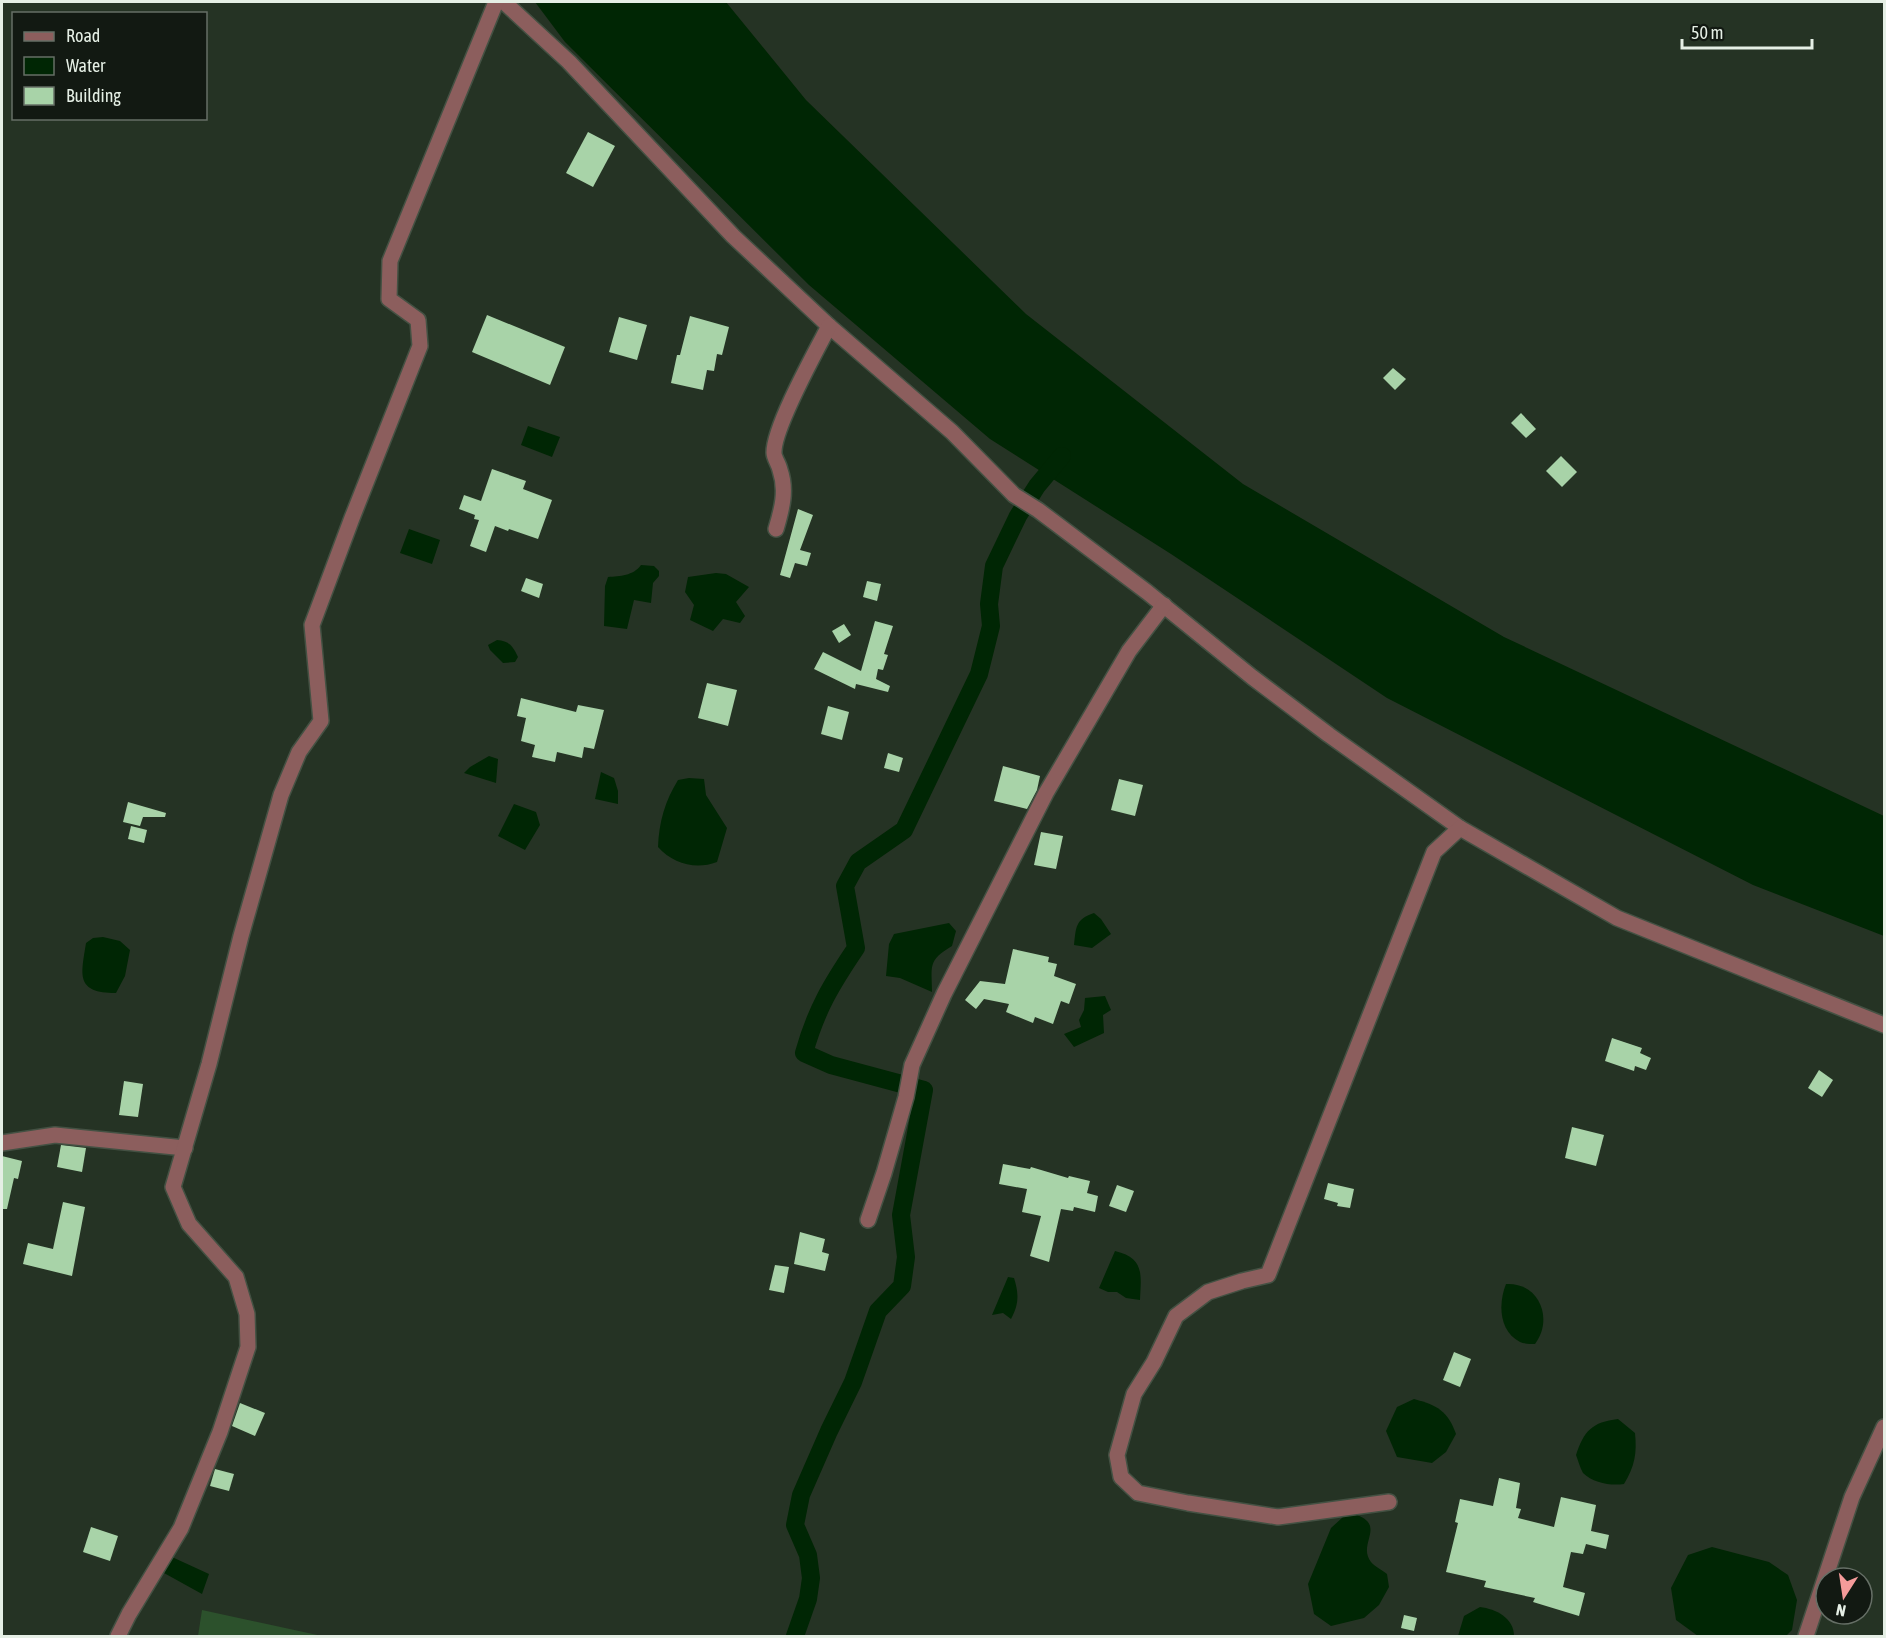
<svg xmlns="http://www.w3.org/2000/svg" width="1886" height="1638" font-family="'Asap Condensed',sans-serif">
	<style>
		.green { fill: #2c512c }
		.water { fill: #002604 }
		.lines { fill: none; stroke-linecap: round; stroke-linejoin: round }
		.canal { stroke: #002604; stroke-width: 18 }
		.building { fill: #a8d3a8 }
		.minor-casing { stroke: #445143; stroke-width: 18 }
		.minor { stroke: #8c5e5d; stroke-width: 15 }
	</style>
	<rect width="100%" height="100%" fill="#253324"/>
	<!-- green -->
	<path class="green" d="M202,1610L322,1636H198Z"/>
	<!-- water -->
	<g class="water">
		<path d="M535,2H726L806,100L1026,314L1243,484L1504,637L1884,816V936L1753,885L1387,698L1171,554L990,439L809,285L565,42Z"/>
		<path d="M528,426L560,437L552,457L521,445Z"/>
		<path d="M409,529L440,540L432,564L400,553Z"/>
		<path d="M641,565L654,566L659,571V576L653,583L651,603L634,600L627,629L604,626L605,586L608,577C620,576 633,576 641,565Z"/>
		<path d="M716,573L726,574L749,587L736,602L745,616L740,623L723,619L713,631L690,620L694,605L685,592L688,577Z"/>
		<path d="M497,640C509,641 513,646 518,657L515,662L503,663L490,650L488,645Z"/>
		<path d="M489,756L498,759L496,783L464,773L470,767Z"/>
		<path d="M601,772L614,778L618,791V804L595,799Z"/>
		<path d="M689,778L704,779L706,795L727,828L717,862C696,870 673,864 658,847C659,822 665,801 678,780Z"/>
		<path d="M514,804L536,812L540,825L525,850L498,836Z"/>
		<path d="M1094,913L1101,919L1111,934L1092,948L1074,945C1076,928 1075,919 1094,913Z"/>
		<path d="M949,923L956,931L952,946C927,961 932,966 932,992L900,978L886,976L889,944L894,934Z"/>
		<path d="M103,937L120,941L130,950L125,976L116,993C75,993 81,975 86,943L93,938Z"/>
		<path d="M1105,996L1111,1010L1103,1015L1104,1033L1074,1047L1064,1034L1081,1027L1079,1020L1084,1010L1085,998Z"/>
		<path d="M1115,1251C1145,1258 1141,1275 1140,1300L1126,1298L1117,1292H1108L1099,1288Z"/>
		<path d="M1008,1277L1014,1278C1019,1294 1019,1304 1011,1319L1003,1313L992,1315Z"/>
		<path d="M1506,1284C1539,1282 1554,1319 1535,1344C1531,1344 1524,1344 1520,1342C1499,1331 1498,1304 1506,1284Z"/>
		<path d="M1414,1399C1437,1405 1448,1411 1456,1434L1446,1452L1432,1463L1397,1457L1386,1431L1397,1407Z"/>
		<path d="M1618,1419L1635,1433C1637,1453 1635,1466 1624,1484C1611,1486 1593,1483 1583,1473C1580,1468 1578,1460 1576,1455C1584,1431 1592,1422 1618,1419Z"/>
		<path d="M1357,1515C1386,1526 1357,1544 1371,1562C1374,1566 1382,1570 1387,1574L1389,1587L1379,1605L1364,1618L1331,1626L1314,1614L1308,1584L1331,1528L1343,1517Z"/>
		<path d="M1712,1547L1769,1562L1788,1575L1797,1600L1792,1630L1786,1636H1698L1676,1620L1671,1588L1688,1555Z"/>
		<path d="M172,1557L209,1574L202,1594L164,1573Z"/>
		<path d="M1480,1607C1496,1609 1514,1618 1514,1636H1458L1464,1616Z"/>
	</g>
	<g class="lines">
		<!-- canal -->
		<path class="canal" d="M795,1636L808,1599L811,1578L808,1555L795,1525L801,1495L829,1431L853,1382L878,1311L902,1286L906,1257L901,1215L924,1090L831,1065L804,1053C816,1010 831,985 856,948L845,886L858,862L904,830L979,674L991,626L989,604L994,566L1018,516L1037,486L1062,456"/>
	</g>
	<!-- building -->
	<g class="building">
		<path d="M588,132L615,146L593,187L566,173Z"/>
		<path d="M487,315L565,347L550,385L472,352Z"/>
		<path d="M690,316L729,327L722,355L717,354L714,371L707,370L703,390L671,383L677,355H680Z"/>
		<path d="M619,317L647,325L637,360L609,352Z"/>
		<path d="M1393,368L1406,379L1395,390L1383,378Z"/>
		<path d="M1521,413L1536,429L1526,438L1511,423Z"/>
		<path d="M1561,456L1577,472L1562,487L1546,471Z"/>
		<path d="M492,469L526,481L523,489L552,500L538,539L509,529L508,531L495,526L486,552L470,546L479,520L474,519L475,515L459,509L464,495L481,501Z"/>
		<path d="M798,509L813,515L800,550L811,553L807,566L795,563L790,578L780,575Z"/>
		<path d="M526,578L543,584L539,598L521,591Z"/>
		<path d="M867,581L881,584L877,601L863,597Z"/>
		<path d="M875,621L893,626L884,654L888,655L883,670L878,669L876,679L890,686L888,692L856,684L855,689L814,669L823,652L861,671Z"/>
		<path d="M844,624L851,635L839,643L832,631Z"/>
		<path d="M707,683L737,690L728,726L698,718Z"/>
		<path d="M521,698L576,712L578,705L604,710L594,749L584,747L582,758L557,752L555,762L532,757L535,745L521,741L526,718L517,716Z"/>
		<path d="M828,706L849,712L842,740L821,734Z"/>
		<path d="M888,753L903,758L899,772L884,768Z"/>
		<path d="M1003,766L1040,776L1037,790L1027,809L994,801Z"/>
		<path d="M1119,779L1143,785L1135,816L1111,810Z"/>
		<path d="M128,802L166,813L165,817H143L140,826L123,822Z"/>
		<path d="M131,826L147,830L144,843L128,839Z"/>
		<path d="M1041,832L1063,836L1056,869L1034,865Z"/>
		<path d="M1013,949L1049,957L1048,962L1057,964L1054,976L1076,984L1069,1004L1061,1001L1053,1024L1035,1017L1033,1023L1006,1012L1009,1004L984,999L976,1009L965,1000L980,981L1005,984Z"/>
		<path d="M1612,1038L1642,1048L1640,1053L1651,1058L1646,1070L1635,1066L1634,1071L1605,1061Z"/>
		<path d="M1819,1070L1833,1080L1822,1097L1808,1088Z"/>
		<path d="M124,1081L143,1084L138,1117L119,1115Z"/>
		<path d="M1572,1127L1604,1135L1596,1166L1565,1158Z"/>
		<path d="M61,1145L86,1148L82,1172L57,1167Z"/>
		<path d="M2,1156L22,1161L18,1179L14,1178L7,1209H2Z"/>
		<path d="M1003,1164L1030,1169L1031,1167L1068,1178L1069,1176L1090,1181L1087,1193L1098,1196L1095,1212L1074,1207L1073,1211L1061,1209L1049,1262L1030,1256L1041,1216L1022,1212L1027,1189L999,1184Z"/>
		<path d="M1328,1183L1354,1189L1350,1208L1337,1206L1338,1203L1324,1199Z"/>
		<path d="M1117,1185L1134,1191L1126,1212L1109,1206Z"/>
		<path d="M63,1202L85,1207L72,1276L23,1264L28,1243L53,1249Z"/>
		<path d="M800,1232L825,1239L822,1252L829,1254L825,1271L794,1264Z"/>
		<path d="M775,1265L789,1267L784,1293L769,1290Z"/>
		<path d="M1454,1352L1471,1359L1460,1387L1443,1380Z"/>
		<path d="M240,1403L265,1413L255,1436L232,1426Z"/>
		<path d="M215,1469L234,1474L229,1491L210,1486Z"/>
		<path d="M1499,1478L1520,1483L1516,1508L1521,1509L1518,1518L1554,1527L1561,1497L1596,1505L1591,1531L1609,1535L1606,1549L1586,1544L1583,1554L1571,1552L1563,1587L1585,1593L1579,1616L1533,1602L1535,1598L1484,1587L1486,1581L1446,1572L1458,1523L1455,1522L1460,1499L1493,1506Z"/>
		<path d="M91,1527L118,1536L110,1561L83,1552Z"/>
		<path d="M1404,1615L1417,1618L1414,1631L1401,1628Z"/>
	</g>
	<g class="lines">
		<!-- minor casing -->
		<g class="minor-casing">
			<g id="minor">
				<path d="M504,2L569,62L733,236L829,326L952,432L1014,495L1038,510L1147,592L1252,677L1329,735L1460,828L1617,918L1884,1025"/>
				<path d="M776,529C782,509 787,490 780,470C779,464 774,458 774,453C773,428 816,351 829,326"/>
				<path d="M2,1143L55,1135L185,1148"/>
				<path d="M868,1220L884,1173L906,1097L912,1065L944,994L1046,793L1129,651L1164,605"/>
				<path d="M1389,1502L1278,1517L1188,1503L1138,1493L1121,1477L1117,1455L1134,1394L1154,1362L1176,1316L1208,1292L1242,1281L1268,1275L1434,852L1460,828"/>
				<path d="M118,1636L129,1614L181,1528L220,1432L248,1347L247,1314L236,1277L189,1224L173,1187L209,1064L241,936L281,795L299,752L321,721L312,625L352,518L420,346L418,320L389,299L390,261L496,2"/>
				<path d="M1806,1636L1852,1497L1884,1427"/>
			</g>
		</g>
		<!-- minor -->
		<use href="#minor" class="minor"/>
	</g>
	<!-- border -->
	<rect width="1886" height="1638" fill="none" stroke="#e5efe5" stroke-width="6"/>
	<!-- legend -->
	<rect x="12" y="12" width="195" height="108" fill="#121912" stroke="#666f66" stroke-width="1.5"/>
	<rect x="24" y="32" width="30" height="9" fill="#8c5e5d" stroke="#666f66" stroke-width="1.5"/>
	<text x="66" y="42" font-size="18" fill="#e5efe5">Road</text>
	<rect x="24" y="57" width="30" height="18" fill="#002604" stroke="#666f66" stroke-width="1.5"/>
	<text x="66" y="72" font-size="18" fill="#e5efe5">Water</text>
	<rect x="24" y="87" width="30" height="18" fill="#a8d3a8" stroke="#666f66" stroke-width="1.5"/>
	<text x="66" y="102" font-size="18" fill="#e5efe5">Building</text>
	<!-- north arrow -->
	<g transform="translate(1844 1596) rotate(192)"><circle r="28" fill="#121912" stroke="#666f66" stroke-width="1.5"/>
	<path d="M0-4.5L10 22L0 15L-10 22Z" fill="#f59b9a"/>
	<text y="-9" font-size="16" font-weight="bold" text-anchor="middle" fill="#e5efe5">N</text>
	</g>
	<!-- scale -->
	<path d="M1682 39v9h130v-9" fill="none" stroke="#e5efe5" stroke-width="3"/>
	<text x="1691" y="39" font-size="18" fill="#e5efe5" stroke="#121912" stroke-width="4.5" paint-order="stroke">50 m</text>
</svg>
